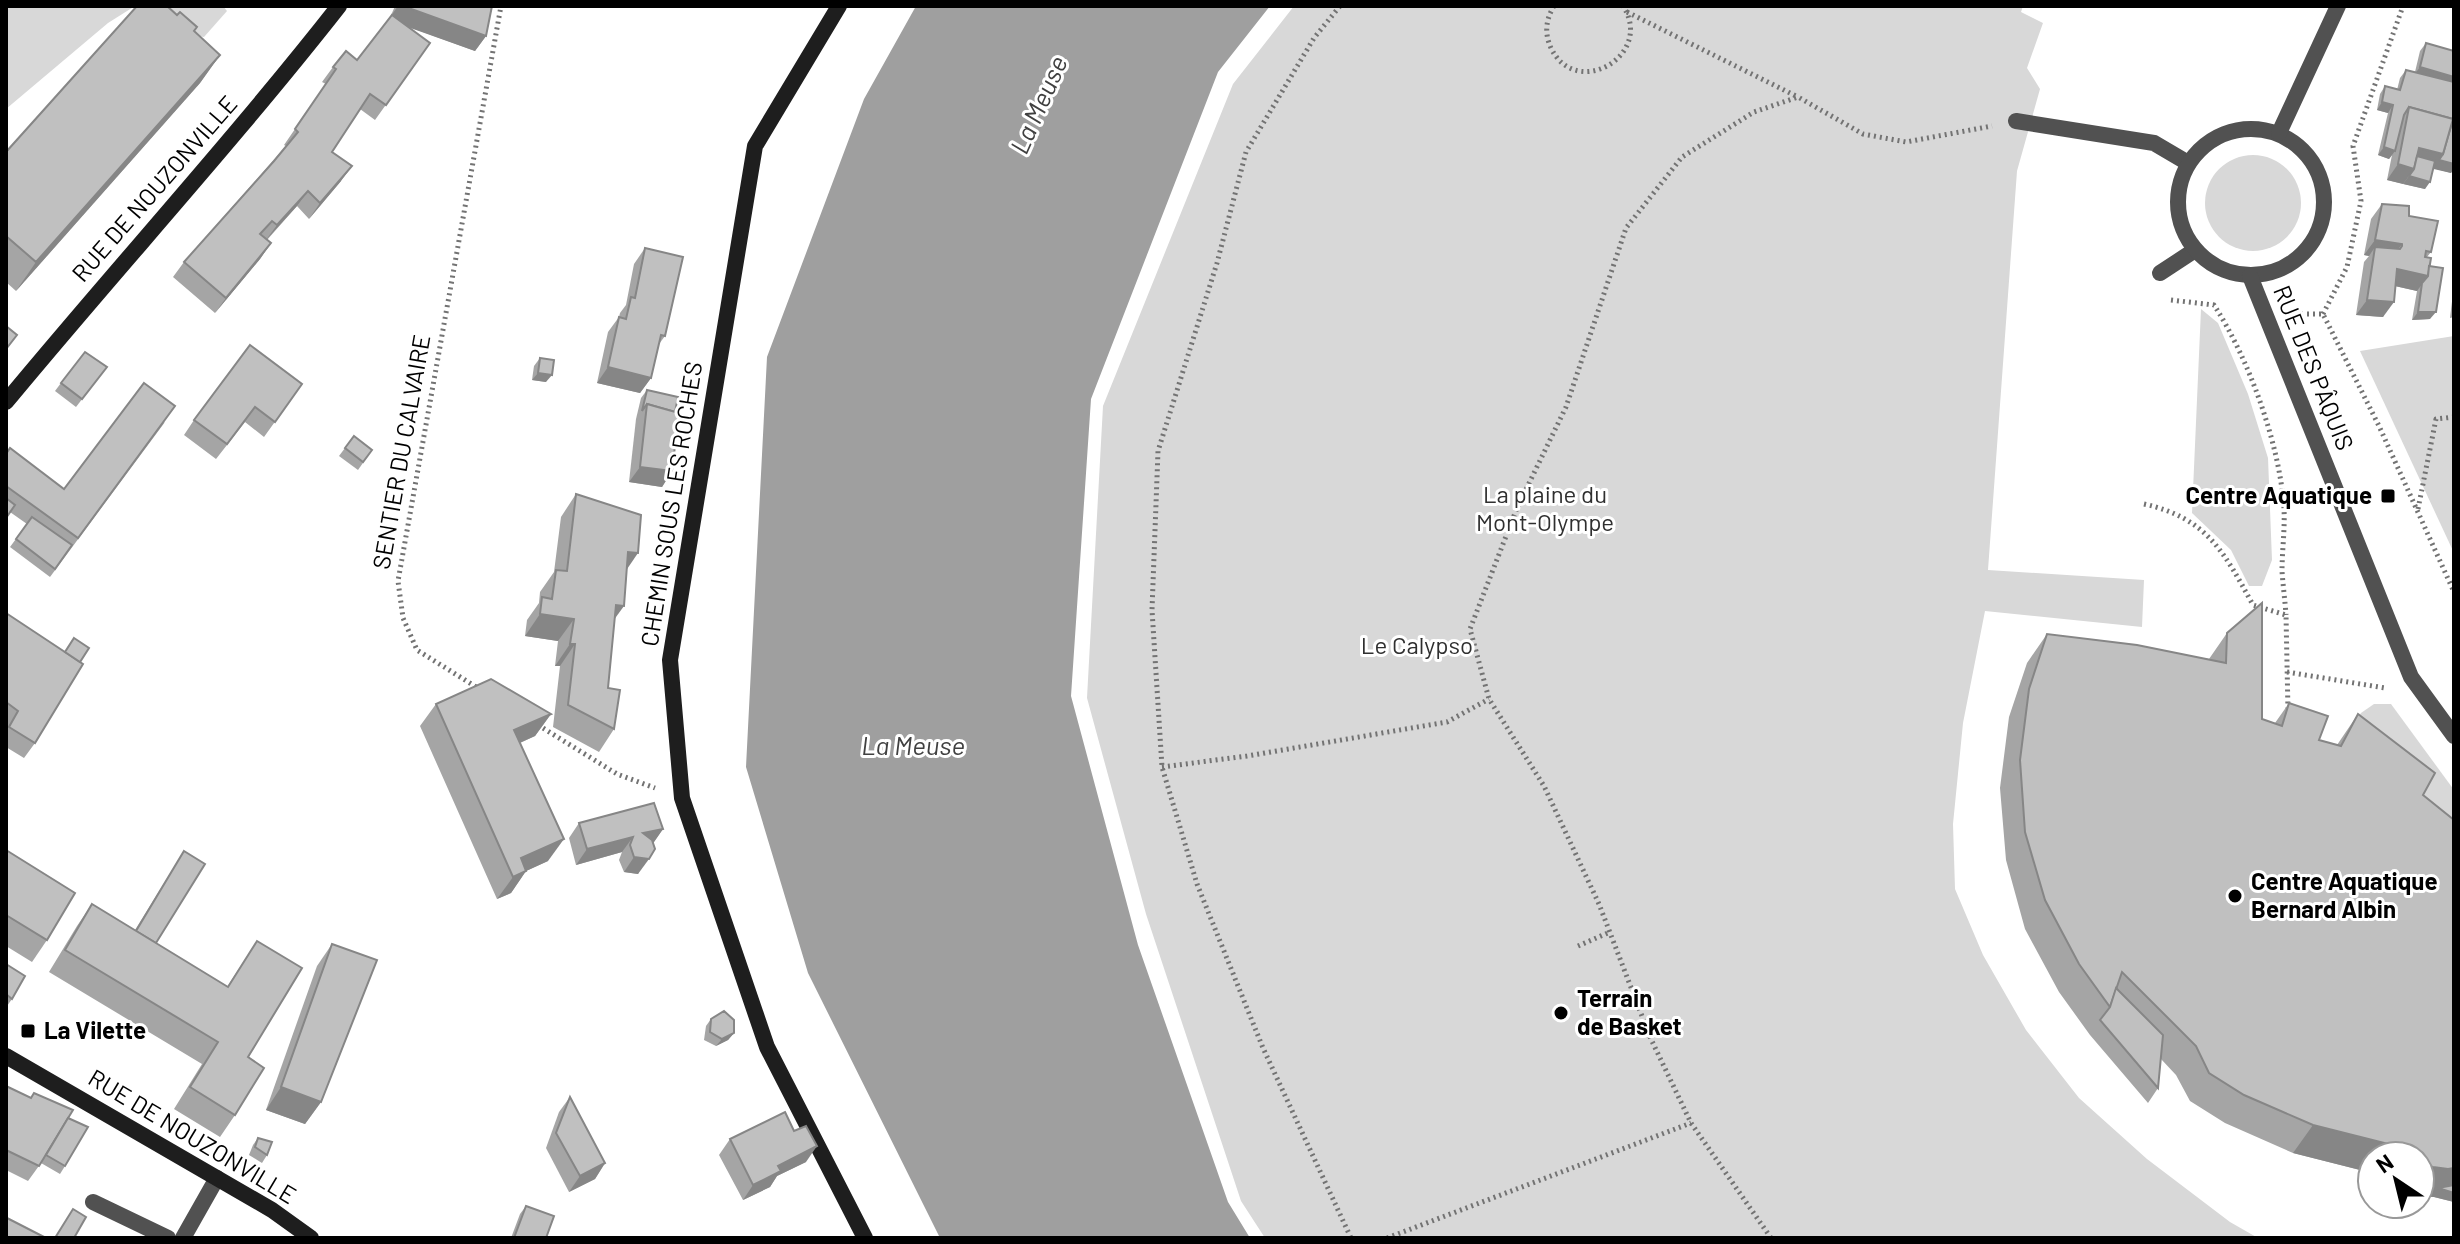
<svg xmlns="http://www.w3.org/2000/svg" width="2460" height="1244" font-family="Barlow,sans-serif">
	<style>
		.green { fill: #d8d8d8 }
		.water { fill: #9f9f9f }
		.lines { fill: none; stroke-linecap: round; stroke-linejoin: round }
		.path { stroke: #737373; stroke-width: 5; stroke-dasharray: 2 4; stroke-linecap: butt }
		.lane { stroke: #515151; stroke-width: 16 }
		.street { stroke: #515151; stroke-width: 16 }
		.secondary { stroke: #1e1e1e; stroke-width: 16 }
		.wall { fill: #a5a5a5 }
		.shaded-wall { fill: #868686 }
		.building { fill: #c0c0c0; stroke: #868686; stroke-width: 2 }
		.poi-dot { fill: #000; stroke: #fff; stroke-width: 3 }
		.labels { text-anchor: middle; stroke-width: 6; stroke-linejoin: round; paint-order: stroke }
		.street-label { font-size: 24px; fill: #000; stroke: #fff }
		.park-label { font-size: 24px; fill: #2f2f2f; stroke: #fff }
		.poi-label { font-size: 24px; font-weight: bold; fill: #000; stroke: #fff; text-anchor: start }
		.water-label { font-size: 26px; font-style: italic; fill: #404040; stroke: #fff }
	</style>
	<rect width="100%" height="100%" fill="#fff"/>
	<!-- green -->
	<g class="green">
		<path d="M6,6H135L108,23L6,109Z"/>
		<path d="M140,6H223L227,11L204,37L178,33Z"/>
		<path d="M1294,6H2023L2021,12L2043,23L2027,68L2040,89L2017,171L1988,570L2144,580L2142,627L1985,611L1963,723L1953,824L1955,889L1983,955L2026,1030L2079,1098L2147,1159L2230,1222L2258,1238H1265L1241,1201L1146,914L1087,698L1103,406L1233,84Z"/>
		<circle cx="2253" cy="203" r="48"/>
		<path d="M2201,309L2218,323L2248,394L2268,458L2272,560L2262,586H2249L2231,550L2192,513Z"/>
		<path d="M2454,336V553L2360,351Z"/>
		<path d="M2374,704H2391L2454,790V861L2341,744L2361,713Z"/>
	</g>
	<!-- water -->
	<path class="water" d="M916,6H1270L1218,72L1091,399L1071,696L1138,945L1228,1202L1250,1238H940L808,973L746,767L767,357L864,99Z"/>
	<g class="lines">
		<!-- path -->
		<g class="path">
			<path d="M1340,6L1314,38L1246,152L1217,263L1158,451L1152,610L1162,767L1197,884L1263,1048L1351,1238"/>
			<path d="M1554,6C1546,19 1544,33 1551,48C1576,101 1655,55 1623,6"/>
			<path d="M1627,12L1798,97"/>
			<path d="M2171,300L2214,305C2249,359 2280,445 2284,509C2285,530 2282,551 2282,571C2283,586 2285,600 2286,615"/>
			<path d="M2295,314H2323L2379,426L2454,592"/>
			<path d="M2323,314L2347,267L2361,201L2353,146L2403,6"/>
			<path d="M2144,504C2207,518 2224,552 2253,605L2286,615L2288,711"/>
			<path d="M2418,509L2436,419L2454,417"/>
			<path d="M2287,672L2385,688"/>
			<path d="M481,690L417,650L403,618L398,581L501,6"/>
			<path d="M538,725L617,774L655,788"/>
			<path d="M1162,767L1247,756L1447,722L1489,699"/>
			<path d="M1578,946L1610,932"/>
			<path d="M1387,1238L1691,1123"/>
			<path d="M1771,1238L1691,1123L1650,1037L1599,904L1544,786L1489,699L1470,629L1517,508L1566,407L1626,228L1682,157L1754,112L1798,97L1863,134L1906,142L1992,126"/>
		</g>
		<!-- lane -->
		<g class="lane">
			<path d="M2016,121L2154,143L2188,163"/>
			<path d="M2160,273L2195,250"/>
			<path d="M93,1202L168,1238"/>
			<path d="M183,1238L217,1178"/>
		</g>
		<!-- street -->
		<g class="street">
			<circle cx="2251" cy="202" r="73"/>
			<path d="M2279,133L2338,6"/>
			<path d="M2250,276L2411,677L2454,736"/>
		</g>
		<!-- secondary -->
		<g class="secondary">
			<path d="M839,6L755,146L670,660L682,798L767,1047L865,1238"/>
			<path d="M6,402C116,269 233,141 339,6"/>
			<path d="M6,1056L272,1210L311,1238"/>
		</g>
	</g>
	<!-- wall -->
	<g class="wall">
		<path d="M395,6H492L486,36L475,51L409,27L430,43L375,120L360,109L332,152L341,181L309,219L297,206L267,240L271,243L260,259L215,313L173,277L184,262L286,146L284,145L326,84L322,82L333,67L357,60L389,20Z"/>
		<path d="M194,31L220,55L200,83L16,291L6,282V152Z"/>
		<path d="M2426,43L2452,51L2454,46V168L2451,173L2433,168L2425,189L2387,180L2392,155L2389,159L2378,155L2388,113L2377,110L2380,94L2385,86L2397,90L2400,78L2406,70L2415,72L2420,51Z"/>
		<path d="M2382,204L2409,216L2431,252L2427,257L2429,266L2430,319L2412,320L2417,291L2395,286L2383,317L2356,315L2364,262L2369,256L2364,255L2371,219Z"/>
		<path d="M645,248L665,336L659,344L651,378L640,393L597,383L608,332L619,317L620,313L626,305L634,264Z"/>
		<path d="M2454,285V317L2450,318Z"/>
		<path d="M540,358L546,382L532,380L534,366Z"/>
		<path d="M107,367L76,407L55,391L61,383Z"/>
		<path d="M302,384L264,437L245,422L216,459L184,435L194,420Z"/>
		<path d="M647,390L675,412L672,471L662,487L629,482L636,419L641,398Z"/>
		<path d="M165,422L50,577L10,547L27,524L10,512L6,518V454L64,489Z"/>
		<path d="M354,436L372,450L358,470L339,456Z"/>
		<path d="M576,494L626,570L615,618L608,688L614,729L599,752L553,727L560,666H555L558,641L525,636L527,620L539,603L540,592L554,572L561,517Z"/>
		<path d="M6,613L80,662L35,743L24,758L6,747V729L8,726L6,725Z"/>
		<path d="M2227,633L2262,719L2275,723L2289,703L2319,740L2337,745L2358,714L2423,795L2454,820V1202L2434,1197L2420,1196V1156H2372V1173L2293,1153L2225,1123L2190,1101L2176,1075L2161,1059L2158,1088L2148,1103L2090,1035L2059,992L2025,929L2006,860L2000,788L2009,717L2027,663L2047,634L2209,659Z"/>
		<path d="M436,704L551,714L535,736L520,743L548,861L526,871L511,893L497,899L420,726Z"/>
		<path d="M579,823L663,829L653,843L638,874L624,872L619,860L622,852L576,865L569,838Z"/>
		<path d="M6,850L47,940L32,962L6,946Z"/>
		<path d="M184,851L156,943L227,987L257,941L248,1057L235,1115L220,1137L174,1109L202,1064L49,972L77,926L92,904L135,930Z"/>
		<path d="M332,944L321,1102L305,1124L266,1110L317,966Z"/>
		<path d="M6,964L12,999L7,1006H6Z"/>
		<path d="M711,1019L734,1033L728,1040L716,1046L704,1040L706,1026Z"/>
		<path d="M6,1086L30,1098L34,1093L68,1118L65,1166L60,1174L41,1163L28,1181L6,1170Z"/>
		<path d="M570,1097L605,1163L595,1179L569,1192L546,1148L559,1112Z"/>
		<path d="M258,1138L267,1155L262,1163L249,1155L253,1145Z"/>
		<path d="M730,1139L806,1162L777,1176L770,1187L743,1200L719,1155Z"/>
		<path d="M526,1206L546,1238H511L520,1214Z"/>
	</g>
	<!-- shaded-wall -->
	<g class="shaded-wall">
		<path d="M398,6H403L486,36L475,51L388,20Z"/>
		<path d="M220,55L200,83L16,291L36,262Z"/>
		<path d="M2420,67L2454,77V87L2414,75Z"/>
		<path d="M2382,102L2393,105L2388,113L2377,110Z"/>
		<path d="M2384,147L2395,151L2389,159L2378,155Z"/>
		<path d="M2419,148L2443,154L2454,164V168L2451,173L2412,164Z"/>
		<path d="M2398,164L2414,169L2403,184L2387,180Z"/>
		<path d="M352,166L341,181L309,219L320,203Z"/>
		<path d="M2409,176L2430,182L2425,189L2403,184Z"/>
		<path d="M308,191L297,206L266,240L277,225Z"/>
		<path d="M2375,240L2402,244L2391,259L2375,247L2369,256L2364,255Z"/>
		<path d="M271,243L260,259L215,313L226,298Z"/>
		<path d="M2397,269L2428,276L2417,291L2386,284Z"/>
		<path d="M2367,300L2394,302L2383,317L2356,315Z"/>
		<path d="M2418,312H2436L2430,319L2412,320Z"/>
		<path d="M608,367L651,378L640,393L597,383Z"/>
		<path d="M538,373L552,375L546,382L532,380Z"/>
		<path d="M640,467L672,471L662,487L629,482Z"/>
		<path d="M628,552L638,553L623,575Z"/>
		<path d="M616,605L624,606L608,628Z"/>
		<path d="M540,614L574,619L558,641L525,636Z"/>
		<path d="M570,644H575L560,666H555Z"/>
		<path d="M551,714L535,736L499,752L514,730Z"/>
		<path d="M663,829L652,845L643,833Z"/>
		<path d="M633,837L622,852L576,865L587,849Z"/>
		<path d="M564,839L548,861L513,877L521,858Z"/>
		<path d="M634,857L649,859L638,874L624,872Z"/>
		<path d="M526,871L511,893L497,899L513,877Z"/>
		<path d="M734,1033L728,1040L716,1046L722,1039Z"/>
		<path d="M281,1087L321,1102L305,1124L266,1110Z"/>
		<path d="M2313,1125L2396,1146L2388,1156H2372V1173L2293,1153Z"/>
		<path d="M817,1146L806,1162L777,1176L770,1187L743,1200L753,1185L778,1166Z"/>
		<path d="M605,1163L595,1179L569,1192L580,1176Z"/>
		<path d="M2420,1164L2454,1168V1202L2434,1197L2420,1196Z"/>
	</g>
	<!-- building -->
	<g class="building">
		<path d="M137,6H167L177,15L180,12L197,27L194,31L220,55L36,262L6,236V152Z"/>
		<path d="M403,6H492L486,36Z"/>
		<path d="M392,15L430,43L386,105L370,94L332,152L352,166L320,203L308,191L277,225L272,221L260,234L271,243L226,298L184,262L274,161L298,132L295,129L336,69L333,67L346,51L357,60Z"/>
		<path d="M2426,43L2454,51V77L2420,67Z"/>
		<path d="M2406,70L2454,82V164L2439,160L2443,154L2453,119L2409,107L2404,115L2395,151L2384,147L2393,105L2382,102L2385,86L2400,90Z"/>
		<path d="M2409,107L2453,119L2443,154L2419,148L2414,169L2398,164Z"/>
		<path d="M2417,156L2435,161L2430,182L2409,176L2414,169Z"/>
		<path d="M2382,204L2409,206V216L2438,221L2431,252L2426,251L2425,257L2431,258L2428,276L2397,269L2394,302L2367,300L2375,247L2400,249L2402,246V244L2375,240Z"/>
		<path d="M645,248L683,257L665,336L661,335L651,378L608,367L619,317L626,319L631,297L635,298Z"/>
		<path d="M2429,266L2443,268L2436,312H2418L2422,283L2428,276Z"/>
		<path d="M6,326L17,335L6,349Z"/>
		<path d="M250,345L302,384L275,422L255,407L227,444L194,420Z"/>
		<path d="M85,352L107,367L82,399L61,383Z"/>
		<path d="M540,358L554,360L552,375L538,373Z"/>
		<path d="M144,383L175,406L78,538L6,486V454L10,448L64,489Z"/>
		<path d="M647,390L678,397L675,412L647,404L642,411Z"/>
		<path d="M647,404L679,413L672,471L640,467Z"/>
		<path d="M354,436L372,450L363,462L345,448Z"/>
		<path d="M576,494L641,515L638,553L628,552L624,606L616,605L608,688L620,690L614,729L568,705L575,644H570L574,619L540,614L542,597L552,599L556,570L567,571Z"/>
		<path d="M6,498L15,505L6,518Z"/>
		<path d="M32,517L72,545L55,569L16,539Z"/>
		<path d="M2262,603V719L2282,726L2289,703L2328,716L2319,740L2341,746L2358,714L2435,773L2423,795L2454,820V1168L2448,1169L2433,1167L2420,1164V1156H2409L2396,1146L2313,1125L2244,1095L2209,1073L2196,1046L2122,972L2110,1007L2079,964L2045,900L2025,832L2020,760L2029,689L2047,634L2137,645L2226,663L2227,633Z"/>
		<path d="M6,613L83,664L35,743L9,727L18,711L6,702Z"/>
		<path d="M74,638L89,648L80,662L65,652Z"/>
		<path d="M491,679L551,714L514,730L564,839L521,858L526,871L513,877L436,704Z"/>
		<path d="M654,803L663,829L643,833L652,840L655,849L649,859L634,857L630,845L633,837L587,849L579,823Z"/>
		<path d="M6,850L75,893L47,940L6,915Z"/>
		<path d="M184,851L205,864L156,943L136,931Z"/>
		<path d="M92,904L228,987L257,941L302,968L248,1057L264,1068L235,1115L190,1087L218,1042L65,950Z"/>
		<path d="M332,944L377,960L321,1102L281,1087Z"/>
		<path d="M6,964L25,976L12,999L6,994Z"/>
		<path d="M2116,988L2163,1035L2158,1088L2100,1020L2110,1007Z"/>
		<path d="M724,1011L734,1020V1033L722,1039L710,1032L711,1019Z"/>
		<path d="M6,1086L31,1098L34,1093L73,1110L39,1166L6,1150Z"/>
		<path d="M570,1097L605,1163L580,1176L556,1133Z"/>
		<path d="M785,1112L794,1131L806,1126L817,1146L778,1166L781,1171L753,1185L730,1139Z"/>
		<path d="M68,1118L88,1127L65,1166L46,1155Z"/>
		<path d="M258,1138L272,1142L267,1155L255,1147Z"/>
		<path d="M2454,1185V1193L2438,1188Z"/>
		<path d="M526,1206L554,1216L546,1238H514Z"/>
		<path d="M73,1209L86,1217L74,1238H55Z"/>
		<path d="M7,1218L46,1238H6V1220Z"/>
	</g>
	<!-- markers -->
	<g class="poi-dot">
		<rect x="2380" y="488" width="16" height="16" rx="4"/>
		<circle cx="2235" cy="896" r="8"/>
		<circle cx="1561" cy="1013" r="8"/>
		<rect x="20" y="1023" width="16" height="16" rx="4"/>
	</g>
	<g class="labels">
		<!-- street labels -->
		<g class="street-label">
			<text transform="translate(155 189) rotate(-49)" y="8">RUE DE NOUZONVILLE</text>
			<text transform="translate(2313 368) rotate(68)" y="8">RUE DES PÂQUIS</text>
			<text transform="translate(402 452) rotate(-80)" y="8">SENTIER DU CALVAIRE</text>
			<text transform="translate(672 504) rotate(-81)" y="8">CHEMIN SOUS LES ROCHES</text>
			<text transform="translate(192 1137) rotate(31)" y="8">RUE DE NOUZONVILLE</text>
		</g>
		<!-- park labels -->
		<g class="park-label">
			<text x="1545" y="503">La plaine du<tspan x="1545" dy="28">Mont-Olympe</tspan></text>
			<text x="1417" y="654">Le Calypso</text>
		</g>
		<!-- poi labels -->
		<g class="poi-label">
			<text x="2372" y="504" text-anchor="end">Centre Aquatique</text>
			<text x="2251" y="890">Centre Aquatique<tspan x="2251" dy="28">Bernard Albin</tspan></text>
			<text x="1577" y="1007">Terrain<tspan x="1577" dy="28">de Basket</tspan></text>
			<text x="44" y="1039">La Vilette</text>
		</g>
		<!-- water labels -->
		<g class="water-label">
			<text transform="translate(1039 105) rotate(-66)" y="9">La Meuse</text>
			<text x="913" y="755">La Meuse</text>
		</g>
	</g>
	<!-- border -->
	<rect width="2460" height="1244" fill="none" stroke="#000000" stroke-width="16"/>
	<!-- north arrow -->
	<g transform="translate(2396 1180) rotate(325)"><circle r="38" fill="#ffffff" stroke="#999999" stroke-width="2"/>
	<path d="M0-6L14 30L0 20L-14 30Z" fill="#000000"/>
	<text y="-12" font-size="22" font-weight="bold" text-anchor="middle" fill="#000000">N</text>
	</g>
</svg>
